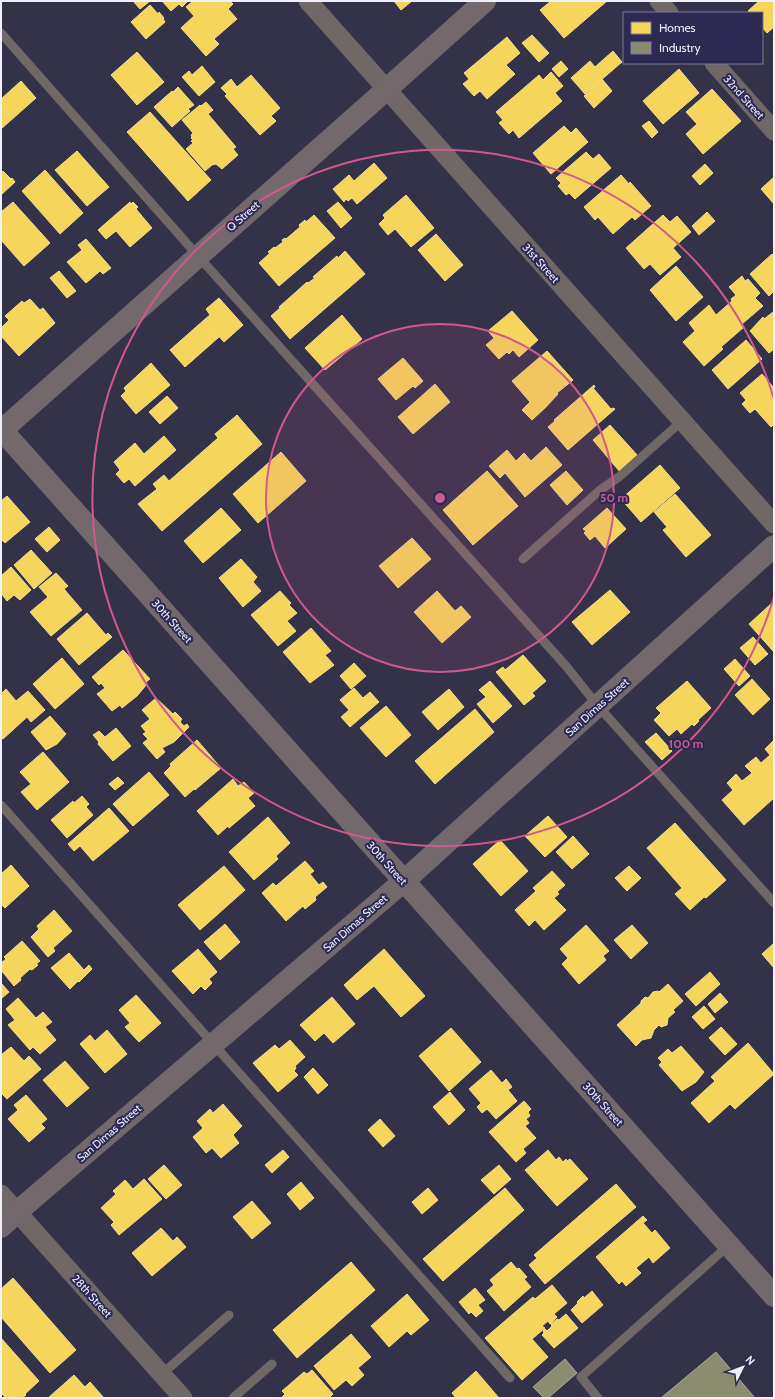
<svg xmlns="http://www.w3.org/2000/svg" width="775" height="1399" font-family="Cabin,sans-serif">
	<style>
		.homes { fill: #f6d55c; stroke: #f4dd8c }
		.industry { fill: #8c8c6e; stroke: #aaaa98 }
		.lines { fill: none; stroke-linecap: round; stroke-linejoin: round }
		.lane { stroke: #706867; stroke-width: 9 }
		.street { stroke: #706867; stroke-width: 19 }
		.secondary { stroke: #73696d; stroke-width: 22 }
		.ring { fill: none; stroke: #d0598b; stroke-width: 2 }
		.labels { text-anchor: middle; stroke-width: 4; stroke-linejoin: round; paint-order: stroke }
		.street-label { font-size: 11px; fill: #eff0fb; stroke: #2c2952 }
		.centre { fill: #d0598b; stroke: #2c2952; stroke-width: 2 }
		.ring-label { font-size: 12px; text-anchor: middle; font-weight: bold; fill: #d0598b; stroke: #2c2952; stroke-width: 4; stroke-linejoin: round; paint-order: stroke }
	</style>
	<rect width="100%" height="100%" fill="#343249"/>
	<!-- homes -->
	<g class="homes">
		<path d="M133,1H150L140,9Z"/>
		<path d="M162,1H188L182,7L179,4L171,11Z"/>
		<path d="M193,1H230L233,4L228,9L237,19L214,39L219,44L206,56L181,28L194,16L186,7Z"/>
		<path d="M394,1H412L401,10Z"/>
		<path d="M551,1H607L564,38L540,10Z"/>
		<path d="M759,1H774V27L767,33L762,27V13H750L748,11Z"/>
		<path d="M150,5L158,14L159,12L164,18L163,19L165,22L146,39L131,22Z"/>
		<path d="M532,35L549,53L539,62L522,43Z"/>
		<path d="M507,37L520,53L506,65L515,74L487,99L480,91L474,96L463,84L469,79L464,73Z"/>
		<path d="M613,51L622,62L585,94L571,78L590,61L595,67Z"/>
		<path d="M137,52L164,82L137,105L111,75Z"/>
		<path d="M561,61L568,69L559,77L552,69Z"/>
		<path d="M202,66L215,82L199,96L182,77L189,71L192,75Z"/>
		<path d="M679,69L699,93L663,124L643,101Z"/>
		<path d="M551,72L563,86L555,93L562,101L519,138L513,130L509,134L499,123L503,120L496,112L539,75L543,80Z"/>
		<path d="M251,75L280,108L271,116L276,121L260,135L225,96L227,94L221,88L231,79L237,87Z"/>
		<path d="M602,79L612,91L594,108L584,96Z"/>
		<path d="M21,81L36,98L1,129V99Z"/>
		<path d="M178,87L194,105L188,109L190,111L172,127L154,107L172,91L173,92Z"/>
		<path d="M712,89L741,121L703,154L686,134L697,124L686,112Z"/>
		<path d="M206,102L213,110L208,114L236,147L233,149L238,155L222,169L216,164L212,165L205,171L186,149L193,143L191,141L193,140L191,138L192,137L191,135L193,133L182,120L200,105L201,106Z"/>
		<path d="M150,112L211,180L188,201L127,132Z"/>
		<path d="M649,121L658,132L652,138L642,126Z"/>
		<path d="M564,126L571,133L576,128L588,142L551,174L533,153Z"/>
		<path d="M77,151L109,187L87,206L55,170Z"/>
		<path d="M586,152L593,159L599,154L611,168L575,199L569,193L566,195L558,186L561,183L556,178Z"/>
		<path d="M374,163L387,178L357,204L352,198L348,201L346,199L344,202L333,189L349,175L354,181Z"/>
		<path d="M705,164L713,173L700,185L692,176Z"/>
		<path d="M45,170L83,213L60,234L22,191Z"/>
		<path d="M3,171L11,179L12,178L15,182L1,195V173Z"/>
		<path d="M621,175L629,184L630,182L651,206L635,220L632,217L613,234L598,217L595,220L584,207Z"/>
		<path d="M774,177V204L761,189Z"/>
		<path d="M406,195L434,228L411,247L395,229L388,235L379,224L385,218L383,215Z"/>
		<path d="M13,202L50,243L24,266L1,240V212Z"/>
		<path d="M130,202L131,204L133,202L138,207L136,209L152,228L130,247L116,231L106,239L98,230Z"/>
		<path d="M338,202L352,218L341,228L327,211Z"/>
		<path d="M707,212L715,221L699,235L692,226Z"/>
		<path d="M314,215L335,238L279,286L259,263L270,253L268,252L274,247L275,248L283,242L282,240L285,238L286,239L300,227L299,225L305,220L306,222Z"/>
		<path d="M663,215L670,222L677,216L691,232L673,248L681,257L660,275L650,264L644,269L626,248Z"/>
		<path d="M436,234L463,265L445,281L418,250Z"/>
		<path d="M86,239L111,268L103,274L100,271L86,283L67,262L82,250L78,245Z"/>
		<path d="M345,251L365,274L290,339L271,316L280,308L279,307L297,291L307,282L308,283L315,278L313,277L314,276L337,256L338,258Z"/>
		<path d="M772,254L774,256V291L769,296L750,274Z"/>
		<path d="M676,266L703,297L676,321L650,290Z"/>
		<path d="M59,271L76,291L67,298L50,278Z"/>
		<path d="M742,276L745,281L748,279L760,293L755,298L763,306L742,324L744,327L721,347L723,349L704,366L683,342L695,331L689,323L709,305L716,315L732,301L731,299L736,295L729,287Z"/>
		<path d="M219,298L243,325L224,342L204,320L210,315L206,309Z"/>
		<path d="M30,299L40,310L43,308L55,323L19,356L1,336V328L9,320L5,316L22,301L24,303Z"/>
		<path d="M512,311L538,340L519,357L513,350L509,354L507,352L499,359L486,345L494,338L488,331Z"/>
		<path d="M773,312L774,313V349L769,353L750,331L763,317L764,319Z"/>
		<path d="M342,315L362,339L325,370L305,348Z"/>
		<path d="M204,320L219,337L185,367L170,350Z"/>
		<path d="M746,340L762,359L728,389L712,370Z"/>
		<path d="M547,351L573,380L557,393L558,394L545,408L532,420L522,410L531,401L530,402L512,381Z"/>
		<path d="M403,358L423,381L415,388L413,386L396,400L378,379Z"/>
		<path d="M151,363L170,385L136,414L121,396L126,391L124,388Z"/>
		<path d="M762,374L774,388V424L771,427L755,409L750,413L742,404L746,400L740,393Z"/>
		<path d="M435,384L450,402L413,434L398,417Z"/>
		<path d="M594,385L595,387L593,388L611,409L613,408L615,409L568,450L548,427L555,421L554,420Z"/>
		<path d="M167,396L178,408L160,424L149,412Z"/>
		<path d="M237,415L262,444L162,531L138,504L157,489L153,484L164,475L169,481L218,438L215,434Z"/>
		<path d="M610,425L638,456L620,472L593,440Z"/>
		<path d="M164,436L176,450L135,486L129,479L124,483L116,474L120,470L114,462L135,443L144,454Z"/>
		<path d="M546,447L562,465L525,497L505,473L500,478L489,466L507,450L516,461L524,453L531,461Z"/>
		<path d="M281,452L306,481L258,523L233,494Z"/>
		<path d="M660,465L680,488L641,522L621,499Z"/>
		<path d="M487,471L518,506L473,545L443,510Z"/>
		<path d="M566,471L583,490L567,505L550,485Z"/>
		<path d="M675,494L711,535L686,557L663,530L667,527L654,512Z"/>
		<path d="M7,496L30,522L5,543L1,539V501Z"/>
		<path d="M221,508L241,530L203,563L184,541Z"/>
		<path d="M607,508L626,529L605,548L595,536L590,540L584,533L586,531L583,529Z"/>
		<path d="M49,527L60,540L47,552L35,539Z"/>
		<path d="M412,538L431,559L398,588L379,566Z"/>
		<path d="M31,550L52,573L34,589L14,565Z"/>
		<path d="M241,559L257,577L253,582L261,591L243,607L219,578Z"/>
		<path d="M11,567L31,590L20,600L14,595L7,601L1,593V576Z"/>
		<path d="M56,573L68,586L64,589L82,610L51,636L30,612L48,597L39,587Z"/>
		<path d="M610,590L630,612L592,645L572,622Z"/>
		<path d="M280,591L291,603L289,605L297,613L287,621L296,631L278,646L251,615Z"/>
		<path d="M437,591L455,611L461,606L471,617L442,643L414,612Z"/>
		<path d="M772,603L774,605L773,651L749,624Z"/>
		<path d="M87,613L106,635L108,633L112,637L79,665L57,639Z"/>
		<path d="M311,628L331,651L325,655L334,665L310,683L283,652Z"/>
		<path d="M753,637L768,654L755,665L740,648Z"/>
		<path d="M123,650L150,679L146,682L147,684L137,696L122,708L120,705L112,711L97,694L105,688L101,683L99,685L92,677Z"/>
		<path d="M523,655L546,681L532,693L535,696L524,705L496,672L503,667L505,670Z"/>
		<path d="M62,658L84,684L55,709L33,684Z"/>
		<path d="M735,659L750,676L739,686L724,669Z"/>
		<path d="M354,663L366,676L351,689L340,676Z"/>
		<path d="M752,679L770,699L753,715L735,695Z"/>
		<path d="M490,681L512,706L493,723L477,704L486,697L479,690Z"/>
		<path d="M687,681L711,708L698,720L699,721L694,726L692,724L681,734L677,729L669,736L654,720L661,713L656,708Z"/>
		<path d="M354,688L363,698L370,692L379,702L350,727L341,717L349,710L340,700Z"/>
		<path d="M6,689L16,701L28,691L45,710L31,722L27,717L3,739L1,737V694Z"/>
		<path d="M449,689L464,707L438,730L422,712Z"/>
		<path d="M156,698L173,714L175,712L182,719L180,722L184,726L187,724L189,727L174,742L162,748L165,752L157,759L143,743L148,739L143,734L146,732L141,726L150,719L142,710Z"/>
		<path d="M386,706L411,735L386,757L360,728Z"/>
		<path d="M475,709L494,732L435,784L415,761Z"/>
		<path d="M50,716L66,734L57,744L46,750L31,732Z"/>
		<path d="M116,728L131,746L113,761L98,744L99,742L93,735L99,731L105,737Z"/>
		<path d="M656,733L672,751L662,760L645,742Z"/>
		<path d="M197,740L221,768L195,790L194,789L185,797L164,773L171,766L170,764Z"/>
		<path d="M774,740V798L744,825L722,800L733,790L727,783L736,774L742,781L752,773L745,766L756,757L761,763L770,755L765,749Z"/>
		<path d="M43,752L69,782L37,810L21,792L31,784L20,772Z"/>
		<path d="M149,772L169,795L133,826L113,804Z"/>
		<path d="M118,777L124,783L115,790L109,784Z"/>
		<path d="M233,779L238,786L244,782L254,793L248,798L255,806L229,828L228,826L218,835L197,811Z"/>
		<path d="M82,796L89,804L86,807L93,815L67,838L51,820L73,801L74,803Z"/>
		<path d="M109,808L129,831L93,861L80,846L74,851L68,844Z"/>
		<path d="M548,816L567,837L545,857L525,836Z"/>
		<path d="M268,817L290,843L276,856L278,859L254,880L229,852Z"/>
		<path d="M675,823L726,880L706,898L704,897L690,910L675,894L682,888L647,848Z"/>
		<path d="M573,836L589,854L572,869L556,852Z"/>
		<path d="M500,840L528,871L501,896L473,864Z"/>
		<path d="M305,861L314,871L310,874L319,885L323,882L327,887L315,897L316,900L305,909L303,906L286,921L262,893L273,883L276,886Z"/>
		<path d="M11,865L29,886L5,908L1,904V874Z"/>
		<path d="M224,866L245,890L200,930L178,905Z"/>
		<path d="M629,866L641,878L627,891L615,878Z"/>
		<path d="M552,871L565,885L557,892L559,894L554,898L566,910L544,930L535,920L529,926L515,910L536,891L533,888Z"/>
		<path d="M54,910L72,931L53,948L55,951L48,957L31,937L39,929L37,926Z"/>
		<path d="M225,924L240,942L220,960L204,942Z"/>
		<path d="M586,925L609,951L603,956L606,960L579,984L562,964L568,958L560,949Z"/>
		<path d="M632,925L648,943L631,959L614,940Z"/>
		<path d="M22,941L40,961L36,964L38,965L32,970L30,969L20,978L21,980L14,986L1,970V963L6,959L4,957Z"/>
		<path d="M774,943V968L762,954Z"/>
		<path d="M198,949L217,972L209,979L212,983L205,990L201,986L193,994L172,971Z"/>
		<path d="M384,949L425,996L401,1017L374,986L357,1000L344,985Z"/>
		<path d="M69,953L84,970L89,965L92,969L79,982L78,981L70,989L51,968Z"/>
		<path d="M710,972L720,984L696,1006L685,994Z"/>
		<path d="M1,983L9,992L2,998L1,996Z"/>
		<path d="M668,984L683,1001L673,1010L675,1012L668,1018L667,1025L661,1027L659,1025L654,1030L651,1038L642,1040L636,1046L617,1025L641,1003V1001L645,997L648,998L653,992L658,991L659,992Z"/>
		<path d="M720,993L728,1002L715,1013L708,1004Z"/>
		<path d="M136,995L161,1023L139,1042L125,1027L130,1023L119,1010Z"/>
		<path d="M332,997L355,1024L333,1043L324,1033L315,1041L300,1025Z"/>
		<path d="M18,998L36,1018L43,1012L52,1022L45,1027L56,1040L40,1054L33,1047L30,1050L8,1025L15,1020L6,1009Z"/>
		<path d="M704,1006L715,1019L703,1029L692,1017Z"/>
		<path d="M721,1027L737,1044L725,1055L709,1038Z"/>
		<path d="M451,1028L481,1062L449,1091L419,1056Z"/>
		<path d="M107,1030L127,1054L105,1073L80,1044L90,1035L95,1041Z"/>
		<path d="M290,1040L305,1057L295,1066L296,1068L294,1071L298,1075L278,1092L253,1063L275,1045L279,1049Z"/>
		<path d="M748,1043L774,1074L735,1109L730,1104L709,1123L691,1103L715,1081L711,1077Z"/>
		<path d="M681,1046L704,1072L696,1082L682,1091L659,1065L662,1062L658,1058L668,1049L672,1053Z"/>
		<path d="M11,1047L24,1061L29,1056L41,1069L7,1099L1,1093V1055Z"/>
		<path d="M65,1061L89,1088L67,1107L43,1080Z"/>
		<path d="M313,1068L328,1085L318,1094L304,1077Z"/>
		<path d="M491,1070L502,1083L506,1079L512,1087L508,1090L517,1101L496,1119L487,1109L482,1113L477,1107L481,1103L469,1089Z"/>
		<path d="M450,1092L465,1110L449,1125L433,1107Z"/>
		<path d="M26,1095L47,1119L41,1124L45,1128L29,1142L8,1119L18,1110L14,1105Z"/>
		<path d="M524,1101L531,1109L528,1112L530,1116L526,1119L529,1123L525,1126L536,1138L523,1149L526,1153L516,1162L489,1132Z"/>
		<path d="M223,1104L242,1126L233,1135L239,1143L221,1158L212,1148L206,1153L193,1137L203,1128L197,1121L210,1109L213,1113Z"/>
		<path d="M380,1119L395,1136L383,1147L368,1130Z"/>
		<path d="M283,1150L289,1157L272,1173L265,1165Z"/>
		<path d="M548,1150L556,1160L559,1157L563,1162L566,1159L567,1161L570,1159L588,1179L557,1206L525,1170Z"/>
		<path d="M164,1165L182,1185L166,1199L148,1179Z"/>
		<path d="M499,1165L511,1179L494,1194L481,1180Z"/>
		<path d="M144,1179L162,1199L119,1235L111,1225L114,1222L101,1208L116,1194L113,1191L125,1180L133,1189Z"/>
		<path d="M301,1182L314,1198L300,1210L287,1194Z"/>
		<path d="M616,1184L636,1207L545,1284L529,1265L537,1258L534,1255Z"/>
		<path d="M428,1188L438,1200L422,1214L412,1202Z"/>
		<path d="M505,1188L524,1210L443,1281L423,1259Z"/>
		<path d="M252,1201L271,1223L252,1239L233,1217Z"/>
		<path d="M643,1216L647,1220L643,1223L652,1233L655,1230L670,1248L653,1263L649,1257L636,1268L641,1273L626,1286L622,1281L619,1284L596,1257Z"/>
		<path d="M161,1228L173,1241L177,1237L186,1247L152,1276L132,1253Z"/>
		<path d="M351,1262L375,1290L297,1358L273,1330Z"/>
		<path d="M511,1262L517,1269L519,1268L527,1277L524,1279L531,1287L504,1311L487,1291L494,1285L490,1280Z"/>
		<path d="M13,1278L76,1350L50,1373L1,1317V1289Z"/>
		<path d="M552,1285L567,1303L554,1314L557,1317L550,1324L548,1321L542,1326L545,1328L532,1339L548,1357L522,1380L485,1338L533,1297L535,1299Z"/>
		<path d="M475,1288L485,1300L478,1305L483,1311L476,1317L471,1312L469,1314L459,1302Z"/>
		<path d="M592,1291L603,1305L582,1323L571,1310L578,1303L577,1302L583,1296L584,1298Z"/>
		<path d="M407,1294L429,1320L411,1335L407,1331L389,1347L371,1326Z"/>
		<path d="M566,1314L578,1328L554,1348L542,1335L544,1333L543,1331L545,1329L547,1331L552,1326L551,1324L557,1319L559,1320Z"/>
		<path d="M351,1334L371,1357L358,1368L364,1375L352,1386L346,1380L334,1390L314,1366Z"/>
		<path d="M1,1338L39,1381L25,1394L26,1395L22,1398H6L1,1393Z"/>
		<path d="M312,1370L333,1394L329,1398H281L285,1394L282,1391L304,1372L307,1374Z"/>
		<path d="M476,1371L499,1398H456L452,1393Z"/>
		<path d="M74,1375L85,1387L90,1382L104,1398H48Z"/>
	</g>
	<!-- industry -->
	<g class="industry">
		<path d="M716,1352L755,1398H661Z"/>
		<path d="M565,1359L577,1373L548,1398H544L533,1387Z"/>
	</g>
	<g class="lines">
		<!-- lane -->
		<g class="lane">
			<path d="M1,33L198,256L566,666L598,706L774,903"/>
			<path d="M523,559L600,490L619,477L682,421"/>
			<path d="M1,805L510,1378"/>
			<path d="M162,1374L229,1315"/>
			<path d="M233,1398L272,1364"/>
			<path d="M598,1398L581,1377L729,1245"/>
		</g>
		<!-- street -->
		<g class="street">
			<path d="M308,1L774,524"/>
			<path d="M659,1L669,13"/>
			<path d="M714,63L774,131"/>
			<path d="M1,1194L183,1398"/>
		</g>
		<!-- secondary -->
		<g class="secondary">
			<path d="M1,429L774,1296"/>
			<path d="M1,431L387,89L485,1"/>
			<path d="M1,1227L17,1212L404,881L774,546"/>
		</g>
	</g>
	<!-- distance rings -->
	<circle cx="440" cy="498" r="174" fill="#d0598b" fill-opacity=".12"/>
	<g class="ring">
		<circle cx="440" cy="498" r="174"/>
		<path d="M774 597A348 348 0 1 1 774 399"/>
	</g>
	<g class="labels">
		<!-- street labels -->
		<g class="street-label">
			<text transform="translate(744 97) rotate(48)" y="4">32nd Street</text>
			<text transform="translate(243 216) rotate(-41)" y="4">Q Street</text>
			<text transform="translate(541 263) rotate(48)" y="4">31st Street</text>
			<text transform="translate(172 621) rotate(48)" y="4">30th Street</text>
			<text transform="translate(597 707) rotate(-42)" y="4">San Dimas Street</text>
			<text transform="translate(387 863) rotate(48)" y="4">30th Street</text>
			<text transform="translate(355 923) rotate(-41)" y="4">San Dimas Street</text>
			<text transform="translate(603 1104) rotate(48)" y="4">30th Street</text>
			<text transform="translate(109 1133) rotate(-41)" y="4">San Dimas Street</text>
			<text transform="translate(92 1296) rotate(48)" y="4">28th Street</text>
		</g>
	</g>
	<circle cx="440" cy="498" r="6" class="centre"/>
	<g class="ring-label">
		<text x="614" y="502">50 m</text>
		<text x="686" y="748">100 m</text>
	</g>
	<!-- border -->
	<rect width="775" height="1399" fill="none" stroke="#eff0fb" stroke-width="4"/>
	<!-- legend -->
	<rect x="623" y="12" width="140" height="52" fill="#2c2952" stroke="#7a7996"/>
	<rect x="631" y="22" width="20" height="12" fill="#f6d55c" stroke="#7a7996"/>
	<text x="659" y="32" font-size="12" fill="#eff0fb">Homes</text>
	<rect x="631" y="42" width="20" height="12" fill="#8c8c6e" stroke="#7a7996"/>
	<text x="659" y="52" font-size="12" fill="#eff0fb">Industry</text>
	<!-- north arrow -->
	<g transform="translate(743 1367) rotate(48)" stroke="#2c2952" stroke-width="3" paint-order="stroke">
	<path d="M0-3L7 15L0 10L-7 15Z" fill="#eff0fb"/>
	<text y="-6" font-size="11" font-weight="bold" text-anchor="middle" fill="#eff0fb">N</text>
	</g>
</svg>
